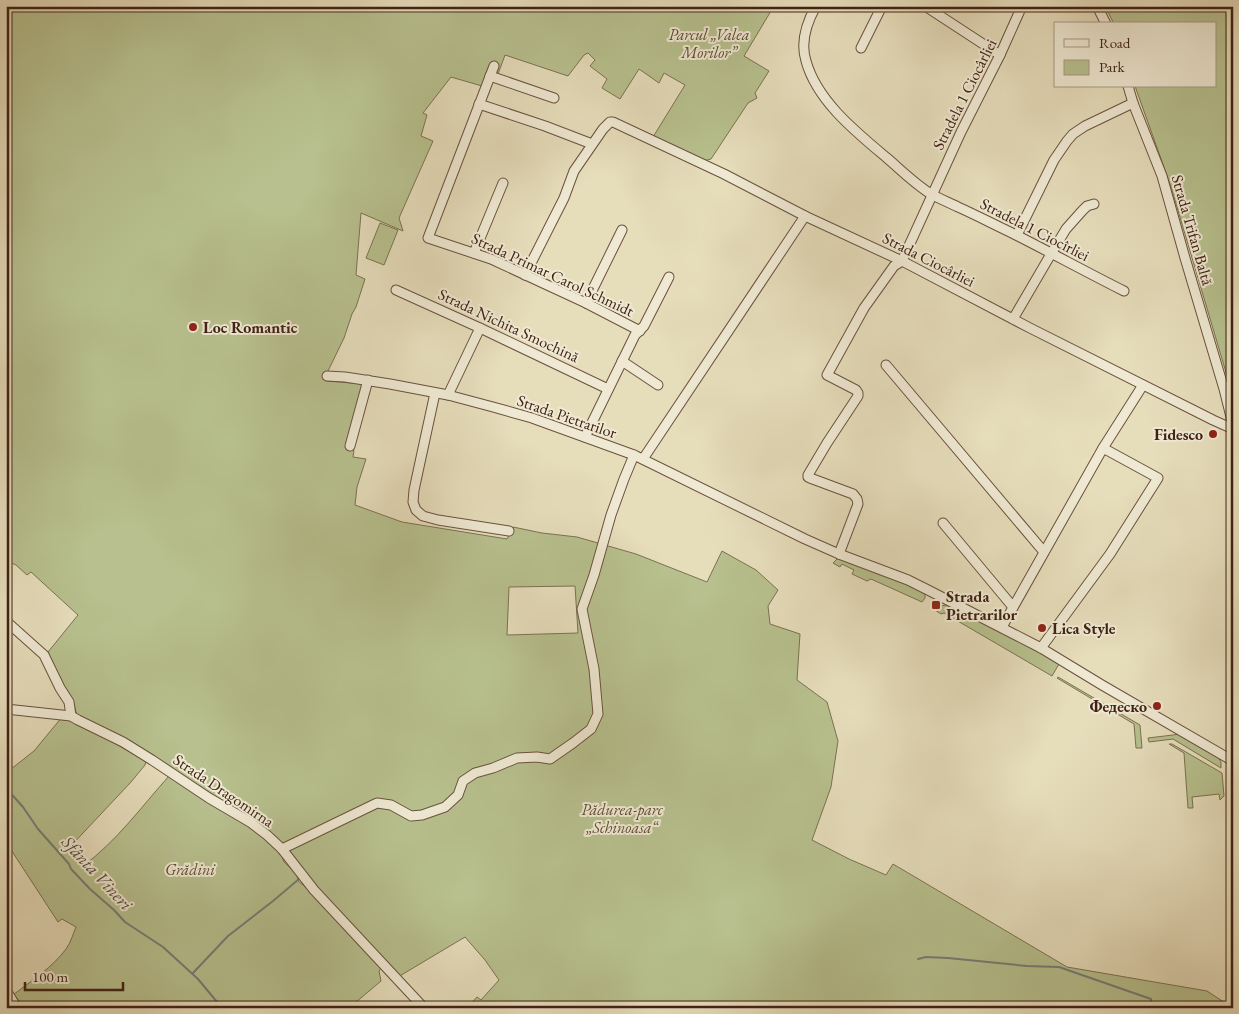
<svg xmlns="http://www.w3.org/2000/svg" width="1239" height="1014" font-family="'EB Garamond',serif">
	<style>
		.green { fill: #b7c08e; stroke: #7c7151; fill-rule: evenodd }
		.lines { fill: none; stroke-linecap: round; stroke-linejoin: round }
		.stream { stroke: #757d77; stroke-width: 2 }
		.minor-casing { stroke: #6a513e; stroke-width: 11 }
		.minor { stroke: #efe9d3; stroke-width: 9 }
		.poi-dot { fill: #8f2418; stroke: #efe9d3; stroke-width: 2 }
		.labels { text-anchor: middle; stroke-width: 4; stroke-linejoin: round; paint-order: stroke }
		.park-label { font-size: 16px; font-style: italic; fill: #5e4a32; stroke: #efe9d3 }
		.street-label { font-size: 16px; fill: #402214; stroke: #efe9d3 }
		.poi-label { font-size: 16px; font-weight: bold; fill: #402214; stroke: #efe9d3; text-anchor: start }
		.water-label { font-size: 18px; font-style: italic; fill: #56483d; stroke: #efe9d3 }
	</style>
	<rect width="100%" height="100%" fill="#e6ddbb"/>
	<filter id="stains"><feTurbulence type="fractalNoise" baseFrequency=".004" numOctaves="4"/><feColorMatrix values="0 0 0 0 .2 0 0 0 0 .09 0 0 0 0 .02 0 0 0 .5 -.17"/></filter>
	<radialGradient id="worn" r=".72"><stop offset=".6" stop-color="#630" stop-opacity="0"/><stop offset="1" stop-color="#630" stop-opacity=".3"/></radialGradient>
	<!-- green -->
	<g class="green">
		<path d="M6,6H767L771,11L744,56L769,71L755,93L757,98L748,103L711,159L703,161L653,137L685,85L664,73L659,83L639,69L620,99L602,88L607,79L590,66L595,60L588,53L584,55L568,76L505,55L498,74L488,71L482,86L451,77L423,113L427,115L421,136L433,141L399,218L403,231L361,213L356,275L365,279L356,307L352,314L344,338L328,371L326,381L364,384L353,420L346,448L354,450L353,457L366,459L357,487L355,505L402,522L507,539L513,527L542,533L577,537L636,554L707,582L722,551L756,570L778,590L768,606L770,624L800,634L797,680L827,702L838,741L831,787L812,840L849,859L886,875L893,864L1067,967L1207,991L1233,1008H467L477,997L481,1000L499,980L485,960L465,937L398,977L253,820L179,773L77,716L74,704L63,687L48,652L78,615L31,572L27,575L16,565L9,562L12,557L6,552ZM575,586L578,633L507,635L509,587Z"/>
		<path d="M1105,6H1233V396L1171,187L1135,86H1215V24H1114Z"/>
		<path d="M380,223L398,230L384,265L366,258Z"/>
		<path d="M838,558L844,559L914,585L925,593V598L922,602L871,579L867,581L852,574L854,570L842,564L840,567L833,563Z"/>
		<path d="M952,604L1057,661L1059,664L1052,676L944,613L941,614L935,610L941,606Z"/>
		<path d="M1058,677L1140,725L1142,748H1136L1134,724L1057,678Z"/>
		<path d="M62,717L97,733L146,761L145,765L131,782L68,849L83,866C117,841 142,806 169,776L249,826L266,839L281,854L284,862L297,874L298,881L308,889L382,967L379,971L381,981L349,1008H23L17,998L13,995C31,981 53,967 66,949C71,942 73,934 76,927L62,919L58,922L6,842V773L34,751Z"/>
		<path d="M1181,734L1218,757L1221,762V768L1173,739L1149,742L1148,738Z"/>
		<path d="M1169,744H1172L1222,773L1224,796L1220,800L1219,794L1192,797L1193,808H1188L1184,753Z"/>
	</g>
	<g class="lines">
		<!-- stream -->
		<g class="stream">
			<path d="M6,788L23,807L38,829L69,864L71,869L90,889L114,910L125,922L163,947L198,979L222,1008"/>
			<path d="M918,959L926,957L948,958L1027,966L1059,967L1151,999V1008"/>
			<path d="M193,973L228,936L273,901L299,879"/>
		</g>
		<!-- minor casing -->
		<g class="minor-casing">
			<g id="minor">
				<path d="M816,6C807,22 800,42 806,61C817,101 856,132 887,158C901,170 915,184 931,194C940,199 950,203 958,207C976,215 993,224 1010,232C1048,251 1086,272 1124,291"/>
				<path d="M925,6L1000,55"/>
				<path d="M1097,6L1106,24"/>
				<path d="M861,48L882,6"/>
				<path d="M494,66L428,238L491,259L586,303L640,331"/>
				<path d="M490,76L554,98"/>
				<path d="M1128,86L1133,103L1162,176L1185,258L1224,389L1233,425"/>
				<path d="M479,104L545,126L592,144"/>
				<path d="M1017,235L1054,160L1067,141L1073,134L1085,126L1133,103"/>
				<path d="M474,253L503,183"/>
				<path d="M525,275L564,198L574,171L603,129L610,122H613L724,174L805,216L902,261L1030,328L1213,420L1233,429"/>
				<path d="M396,290L480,328L608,389"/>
				<path d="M586,303L622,230"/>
				<path d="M1013,319L1051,254L1066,229L1082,211L1087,206L1094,204"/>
				<path d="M622,361L658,385"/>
				<path d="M886,365L1044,552"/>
				<path d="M327,376L345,377L390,384L448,395L493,407L532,418L634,455L805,539L839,554L908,580L928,590L1041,648L1102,685L1233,761"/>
				<path d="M435,393L414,490L413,502L416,510L423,516L438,520L509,531"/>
				<path d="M448,395L480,328"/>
				<path d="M585,437L635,335L644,326L669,277"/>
				<path d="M350,446L368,380"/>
				<path d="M1103,448L1143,385"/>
				<path d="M643,459L805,216"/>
				<path d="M943,523L1013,607"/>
				<path d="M839,554L858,504L857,499L853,494L810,478L808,477V475L827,443L858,396V393L856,390L827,375L864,308L894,266L902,261L961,132L1000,55L1022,6"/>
				<path d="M6,621L44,655L60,688L69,702L71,716"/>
				<path d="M1002,627L1103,448L1158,478L1110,554L1041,648"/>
				<path d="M6,709L71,716L78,720L123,742L152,760L209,798L250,822L267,835L282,849L314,890L424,1008"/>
				<path d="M282,849L377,803L391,805L411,816L422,815L445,807L458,795L463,781L475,773L493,768L517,758L537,757L550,759L573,743L591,729L598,714L594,669L582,609L594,575L611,515L624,479L634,455"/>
				<path d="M6,990L17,1008"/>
			</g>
		</g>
		<!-- minor -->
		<use href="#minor" class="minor"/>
	</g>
	<!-- markers -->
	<g class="poi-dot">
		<circle cx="193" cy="327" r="5"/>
		<circle cx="1213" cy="434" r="5"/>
		<rect x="931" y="600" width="10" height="10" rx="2.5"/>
		<circle cx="1042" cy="628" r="5"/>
		<circle cx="1157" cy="706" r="5"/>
	</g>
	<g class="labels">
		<!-- park labels -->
		<g class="park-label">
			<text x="709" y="40">Parcul „Valea<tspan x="709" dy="18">Morilor”</tspan></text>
			<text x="622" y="815">Pădurea-parc<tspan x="622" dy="18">„Schinoasa“</tspan></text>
			<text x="190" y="875">Grădini</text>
		</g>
		<!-- street labels -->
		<g class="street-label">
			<text transform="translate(964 94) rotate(-63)" y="6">Stradela 1 Ciocârliei</text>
			<text transform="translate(1035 229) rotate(27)" y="6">Stradela 1 Ciocîrliei</text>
			<text transform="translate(1193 230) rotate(74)" y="6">Strada Trifan Baltă</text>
			<text transform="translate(929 259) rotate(27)" y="6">Strada Ciocârliei</text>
			<text transform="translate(553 274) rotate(25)" y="6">Strada Primar Carol Schmidt</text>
			<text transform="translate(509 325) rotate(25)" y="6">Strada Nichita Smochină</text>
			<text transform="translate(567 416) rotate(19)" y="6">Strada Pietrarilor</text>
			<text transform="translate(224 790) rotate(34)" y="6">Strada Dragomirna</text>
		</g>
		<!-- poi labels -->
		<g class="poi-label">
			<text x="203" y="333">Loc Romantic</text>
			<text x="1203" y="440" text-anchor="end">Fidesco</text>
			<text x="946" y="602">Strada<tspan x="946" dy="18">Pietrarilor</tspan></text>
			<text x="1052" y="634">Lica Style</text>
			<text x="1147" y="712" text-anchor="end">Федеско</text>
		</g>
		<!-- water labels -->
		<g class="water-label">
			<text transform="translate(97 873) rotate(47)" y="6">Sfânta Vineri</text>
		</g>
	</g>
	<!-- margin -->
	<rect width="1239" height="1014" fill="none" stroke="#e6ddbb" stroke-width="25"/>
	<rect x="8" y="8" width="1224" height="999" fill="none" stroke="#402214" stroke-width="2.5"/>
	<rect x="12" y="12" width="1214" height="989" fill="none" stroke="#402214"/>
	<!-- legend -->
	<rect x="1054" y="22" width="162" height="65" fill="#efe9d3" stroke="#a99987"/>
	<rect x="1064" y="39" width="25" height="8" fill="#efe9d3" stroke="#a99987"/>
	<text x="1099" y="48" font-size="15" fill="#402214">Road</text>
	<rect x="1064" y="60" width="25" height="15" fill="#b7c08e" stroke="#a99987"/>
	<text x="1099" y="72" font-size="15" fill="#402214">Park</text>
	<!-- scale -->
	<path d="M25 982v8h98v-8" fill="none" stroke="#402214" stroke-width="2.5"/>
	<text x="32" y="982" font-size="15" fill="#402214" stroke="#efe9d3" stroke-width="4" paint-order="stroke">100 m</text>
	<rect width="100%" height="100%" filter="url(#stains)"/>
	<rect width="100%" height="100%" fill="url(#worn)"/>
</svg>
